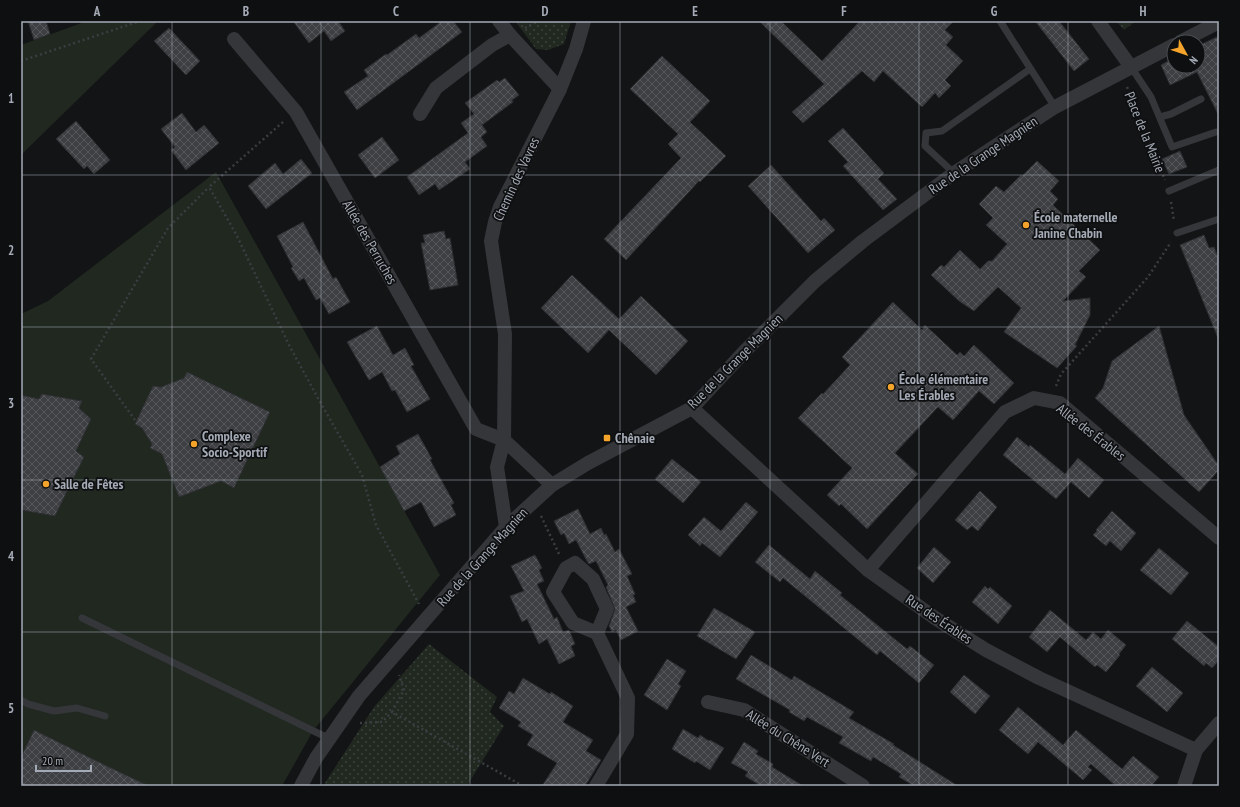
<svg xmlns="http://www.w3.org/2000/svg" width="1240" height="807" font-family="'PT Sans Narrow',sans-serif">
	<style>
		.grass { fill: url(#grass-dots) }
		.pitch { fill: #202820 }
		.building { fill: url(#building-cross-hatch); stroke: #2d2e31 }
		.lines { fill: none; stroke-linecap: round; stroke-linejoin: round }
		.path { stroke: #3a3d41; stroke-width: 2.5; stroke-dasharray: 2 3; stroke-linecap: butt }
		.service { stroke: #34363a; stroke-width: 7 }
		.minor { stroke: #34363a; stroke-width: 14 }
		.grid { fill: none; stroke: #a5abb6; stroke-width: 1; stroke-opacity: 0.55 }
		.poi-dot { fill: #f5a42b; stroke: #0e0f10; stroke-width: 1.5 }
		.labels { text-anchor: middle; stroke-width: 3.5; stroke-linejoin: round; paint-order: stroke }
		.street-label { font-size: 14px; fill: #a5abb6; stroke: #0e0f10 }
		.poi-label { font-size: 14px; font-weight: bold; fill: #a5abb6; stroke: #0e0f10; text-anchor: start }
		.neatline { fill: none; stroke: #a5abb6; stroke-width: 1.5 }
		.grid-label { font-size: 13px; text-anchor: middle; font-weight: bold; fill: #a5abb6 }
	</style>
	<defs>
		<pattern id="grass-dots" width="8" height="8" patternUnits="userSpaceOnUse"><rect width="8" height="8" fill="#202820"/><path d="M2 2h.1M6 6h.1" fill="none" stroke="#3d443e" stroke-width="1.8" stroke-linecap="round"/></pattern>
		<pattern id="building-cross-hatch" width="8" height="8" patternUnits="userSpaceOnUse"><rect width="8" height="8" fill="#3d3f42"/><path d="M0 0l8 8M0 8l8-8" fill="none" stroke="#56585b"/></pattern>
	</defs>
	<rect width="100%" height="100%" fill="#131415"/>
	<!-- grass -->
	<g class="grass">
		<path d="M515,21H571L564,44L548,50L536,49Z"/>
		<path d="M1116,21H1136L1124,30Z"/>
		<path d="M429,644L497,697L490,712L504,726L467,786H323L374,707Z"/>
	</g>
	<!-- pitch -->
	<g class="pitch">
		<path d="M87,21H158L21,155V45Z"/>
		<path d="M216,172L440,575L313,731L282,786H21V314L48,301Z"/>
	</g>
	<!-- building -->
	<g class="building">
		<path d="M28,21H46L50,34L34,40Z"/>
		<path d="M293,21H338L345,31L331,41L324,31L309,43Z"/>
		<path d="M442,21H453L462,32L357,110L344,92L368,76L364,70L386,54L387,55L416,34L419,38Z"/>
		<path d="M759,21H781L822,61L860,21H954L945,30L953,37L946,45L963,61L945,80L951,86L939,98L935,93L922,107L883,71L874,82L862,71L803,123L792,112L824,84Z"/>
		<path d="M1035,21H1059L1089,59L1074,71Z"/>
		<path d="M169,28L200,61L186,75L154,41Z"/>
		<path d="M1219,36V116L1197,72L1170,85L1161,65L1174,58V66H1198V46Z"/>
		<path d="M662,56L710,101L690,122L726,156L700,182L699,181L626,260L604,239L681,158L668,144L678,134L630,89Z"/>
		<path d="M505,78L519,95L512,100L513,102L482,125L487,132L481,137L487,146L465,162L470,169L439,190L435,184L419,195L407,177L468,133L461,123L474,114L465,103L497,80L499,82Z"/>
		<path d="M182,113L196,132L204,125L219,143L186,170L171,150L175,147L161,129Z"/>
		<path d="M76,121L110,160L94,174L87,166L84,169L56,139Z"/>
		<path d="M843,128L884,173L878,179L897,199L883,210L843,166L848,162L828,141Z"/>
		<path d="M382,137L399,160L375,178L358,155Z"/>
		<path d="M1180,151L1187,167L1169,174L1162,159Z"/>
		<path d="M301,159L312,173L266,209L248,186L275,163L283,174Z"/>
		<path d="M1037,161L1059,181L1050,191L1058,199L1053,205L1100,250L1079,271L1086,277L1063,301L1090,298V315L1075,345L1077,346L1057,368L1004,332L1021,308L998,287L974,311L959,301L931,275L941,265L944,267L960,250L980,269L988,261H992L1007,244L986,225L993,218L979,204L996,186L1004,192L1021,175L1022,176Z"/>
		<path d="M771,165L821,221L824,218L835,230L808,253L748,186Z"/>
		<path d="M303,222L333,279L336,277L350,302L329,314L320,298L316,300L304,278L299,281L291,268L293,267L277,236Z"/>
		<path d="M444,231L446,239L450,238L458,285L430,290L421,243H425L423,235Z"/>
		<path d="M1204,235L1209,248L1214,247L1219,260L1218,338L1180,245Z"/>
		<path d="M572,275L619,319L641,296L688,341L656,375L609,330L588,353L541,308Z"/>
		<path d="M893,302L922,330L925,325L957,355L960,352L964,356L974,345L1014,383L994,404L979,391L953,420L938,407L895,453L918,474L867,529L841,504L839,506L827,495L852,468L798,418L822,393L823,394L850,365L842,357Z"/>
		<path d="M377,326L393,355L405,348L414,365L411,366L430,399L407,412L395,390L392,391L382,372L369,380L347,342Z"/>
		<path d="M1159,326L1184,415L1219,466V470L1199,492L1095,398L1103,388L1112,361Z"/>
		<path d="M187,372L270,412L234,488L221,481L179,497L162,454L150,448L152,444L142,428L135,424L153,386L161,387L184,378Z"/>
		<path d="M42,394L82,401L79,408L91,419L76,451L84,457L55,516L21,510V395L39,399Z"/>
		<path d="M418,434L432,459L430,460L454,503L451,505L456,515L434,527L421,502L404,511L380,467L400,454L396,446Z"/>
		<path d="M1017,437L1029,447L1030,445L1065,474L1078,458L1104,480L1089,498L1071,482L1056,499L1003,455Z"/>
		<path d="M672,459L701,482L683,503L655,479Z"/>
		<path d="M980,491L997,507L978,531L972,526L967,530L955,520Z"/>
		<path d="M746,502L758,512L720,557L702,543L700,546L688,535L704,517L721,531Z"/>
		<path d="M578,509L590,534L601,528L604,535L606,534L615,552L619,549L632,574L627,576L635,594L633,595L636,602L626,607L638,631L621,640L616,630L612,632L609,626L615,609L606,587L608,585L596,561L589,564L588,563L576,540L569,544L564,533L561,535L554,521Z"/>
		<path d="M1112,511L1136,533L1121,551L1110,541L1106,546L1093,535L1097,531L1096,530Z"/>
		<path d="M769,545L810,579L815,571L842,593L840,595L907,649L910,646L934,665L919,683L880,651L877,655L783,578L780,582L755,562Z"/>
		<path d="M934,547L951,562L933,583L917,568Z"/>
		<path d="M1159,548L1189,573L1171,595L1140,570Z"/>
		<path d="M535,555L542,568L539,570L544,581L537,584L554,619L557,617L563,632L569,630L575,644L571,646L575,656L559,664L547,639L539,644L527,619L522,622L510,596L524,591L511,566Z"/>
		<path d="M985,586L988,589L990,587L1012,606L998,624L972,602Z"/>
		<path d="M714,608L755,632L736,659L697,636Z"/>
		<path d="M1050,610L1086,640L1093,632L1101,639L1108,630L1126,645L1119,654L1120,655L1106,672L1097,665L1095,667L1060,637L1047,652L1029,637Z"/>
		<path d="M1187,621L1219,647V660L1212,668L1206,663L1204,666L1172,639Z"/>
		<path d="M751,655L792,680L794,676L854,712L849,718L894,744L893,745L958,786H914L899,777L901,774L873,757L871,761L839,743L843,737L807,717L804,721L789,712L790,710L736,679Z"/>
		<path d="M667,659L686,671L678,684L681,686L667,710L644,695Z"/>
		<path d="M1152,667L1183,693L1167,712L1136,686Z"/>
		<path d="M964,675L990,696L975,714L950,692Z"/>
		<path d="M523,678L550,694L551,692L573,706L563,722L593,740L586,751L601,760L585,786H542L557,763L527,745L533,735L518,726L521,722L499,708L509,691L514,694Z"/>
		<path d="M1018,707L1063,745L1076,730L1122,769L1133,756L1159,777L1151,786H1116L1091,764L1088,767L1092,770L1083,780L1038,742L1028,754L999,730Z"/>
		<path d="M683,729L698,738L700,735L709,741L710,740L724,748L710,770L696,761L695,763L672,749Z"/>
		<path d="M34,730L111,768L149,786H21V757Z"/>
		<path d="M744,742L758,751L756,754L773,764L772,767L803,786H761L745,776L748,772L731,763Z"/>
	</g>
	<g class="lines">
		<!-- path -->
		<g class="path">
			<path d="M525,28L538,21"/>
			<path d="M21,61L140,21"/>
			<path d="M1127,87L1165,180"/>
			<path d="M283,122L209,187L236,234L290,347L319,400L362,475L376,525L419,604"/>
			<path d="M1171,202L1174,221"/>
			<path d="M1056,386L1061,374L1148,277L1171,242"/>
			<path d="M135,420L91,359L168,228L209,187"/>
			<path d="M541,516L559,554"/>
			<path d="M392,712L404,690L399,675"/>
			<path d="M360,723L382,722L392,712L523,786"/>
		</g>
		<!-- service -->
		<g class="service">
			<path d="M1000,21L1055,107"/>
			<path d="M1131,67L1151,97L1172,147L1216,132"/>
			<path d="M1160,117L1171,114L1201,99"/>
			<path d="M954,173L925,146L926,133L942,131L1030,69"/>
			<path d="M1169,191L1219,170"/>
			<path d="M1177,233L1219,219"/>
			<path d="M82,618L330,739"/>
			<path d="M21,700L28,704L54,711L77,708L105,716"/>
		</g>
		<!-- minor -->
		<g class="minor">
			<path d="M499,21L510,35L560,89"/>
			<path d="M1098,21L1131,67"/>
			<path d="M234,39L296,112L476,429L504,440L552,485"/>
			<path d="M1180,42L1219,22"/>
			<path d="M420,114L436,88L492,45L510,35"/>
			<path d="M692,408L868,570L935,618L986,650L1039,678L1196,750L1184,786"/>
			<path d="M506,527L497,467L504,440L505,334L491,241L495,222L500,207L560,89L576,49L584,21"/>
			<path d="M868,570L1005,412L1034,398L1060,403L1219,538"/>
			<path d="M708,702L744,710L863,786"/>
			<path d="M1196,750L1219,723"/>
			<path d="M301,786L303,782L316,758L359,696L506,527L552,485L588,463L692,408L744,352L815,281L863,241L954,173L1055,107L1174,45"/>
			<path d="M596,786L627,734L628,698L597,633L573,623L553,592L566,568L575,563L593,579L607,609L597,633"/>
		</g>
	</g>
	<!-- grid -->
	<path class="grid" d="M172,21V786M321,21V786M470,21V786M620,21V786M770,21V786M919,21V786M1068,21V786M21,175H1219M21,327H1219M21,480H1219M21,632H1219"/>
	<!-- markers -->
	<g class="poi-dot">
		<circle cx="1026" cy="225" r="4"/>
		<circle cx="891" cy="387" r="4"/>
		<rect x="603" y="434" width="8" height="8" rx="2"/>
		<circle cx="194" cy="444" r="4"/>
		<circle cx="46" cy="484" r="4"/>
	</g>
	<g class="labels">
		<!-- street labels -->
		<g class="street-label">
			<text transform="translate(1145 132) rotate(68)" y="5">Place de la Mairie</text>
			<text transform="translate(983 155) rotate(-34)" y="5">Rue de la Grange Magnien</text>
			<text transform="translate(516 179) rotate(-65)" y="5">Chemin des Vavres</text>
			<text transform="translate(370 242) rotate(60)" y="5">Allée des Perruches</text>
			<text transform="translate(735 361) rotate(-45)" y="5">Rue de la Grange Magnien</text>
			<text transform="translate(1091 432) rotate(38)" y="5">Allée des Érables</text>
			<text transform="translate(482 557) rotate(-48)" y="5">Rue de la Grange Magnien</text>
			<text transform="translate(939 619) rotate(34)" y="5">Rue des Érables</text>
			<text transform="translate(788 738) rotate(32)" y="5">Allée du Chêne Vert</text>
		</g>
		<!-- poi labels -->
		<g class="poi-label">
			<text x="1034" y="222">École maternelle<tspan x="1034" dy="16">Janine Chabin</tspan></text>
			<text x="899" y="384">École élémentaire<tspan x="899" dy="16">Les Érables</tspan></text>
			<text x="202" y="441">Complexe<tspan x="202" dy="16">Socio-Sportif</tspan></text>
			<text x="615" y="443">Chênaie</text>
			<text x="54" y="489">Salle de Fêtes</text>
		</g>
	</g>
	<!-- border -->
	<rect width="1240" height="807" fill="none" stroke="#0e0f10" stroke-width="44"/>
	<!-- north arrow -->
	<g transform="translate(1186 54) rotate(130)"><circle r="19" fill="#0e0f10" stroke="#4a4d52"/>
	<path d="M0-3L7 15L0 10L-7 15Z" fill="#f5a42b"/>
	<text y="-6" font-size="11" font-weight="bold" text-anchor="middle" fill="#a5abb6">N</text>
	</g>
	<!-- scale -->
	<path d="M36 765v6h55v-6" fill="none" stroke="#a5abb6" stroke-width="2"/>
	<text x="42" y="765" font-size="12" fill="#a5abb6" stroke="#0e0f10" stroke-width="3" paint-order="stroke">20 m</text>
	<rect x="22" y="22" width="1196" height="763" class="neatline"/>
	<g class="grid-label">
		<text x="97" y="16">A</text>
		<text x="246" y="16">B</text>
		<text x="396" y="16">C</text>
		<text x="545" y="16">D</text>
		<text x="695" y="16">E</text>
		<text x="844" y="16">F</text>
		<text x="994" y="16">G</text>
		<text x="1143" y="16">H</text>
		<text x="11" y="103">1</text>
		<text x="11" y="255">2</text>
		<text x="11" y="408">3</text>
		<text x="11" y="561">4</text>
		<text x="11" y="713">5</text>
	</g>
</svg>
